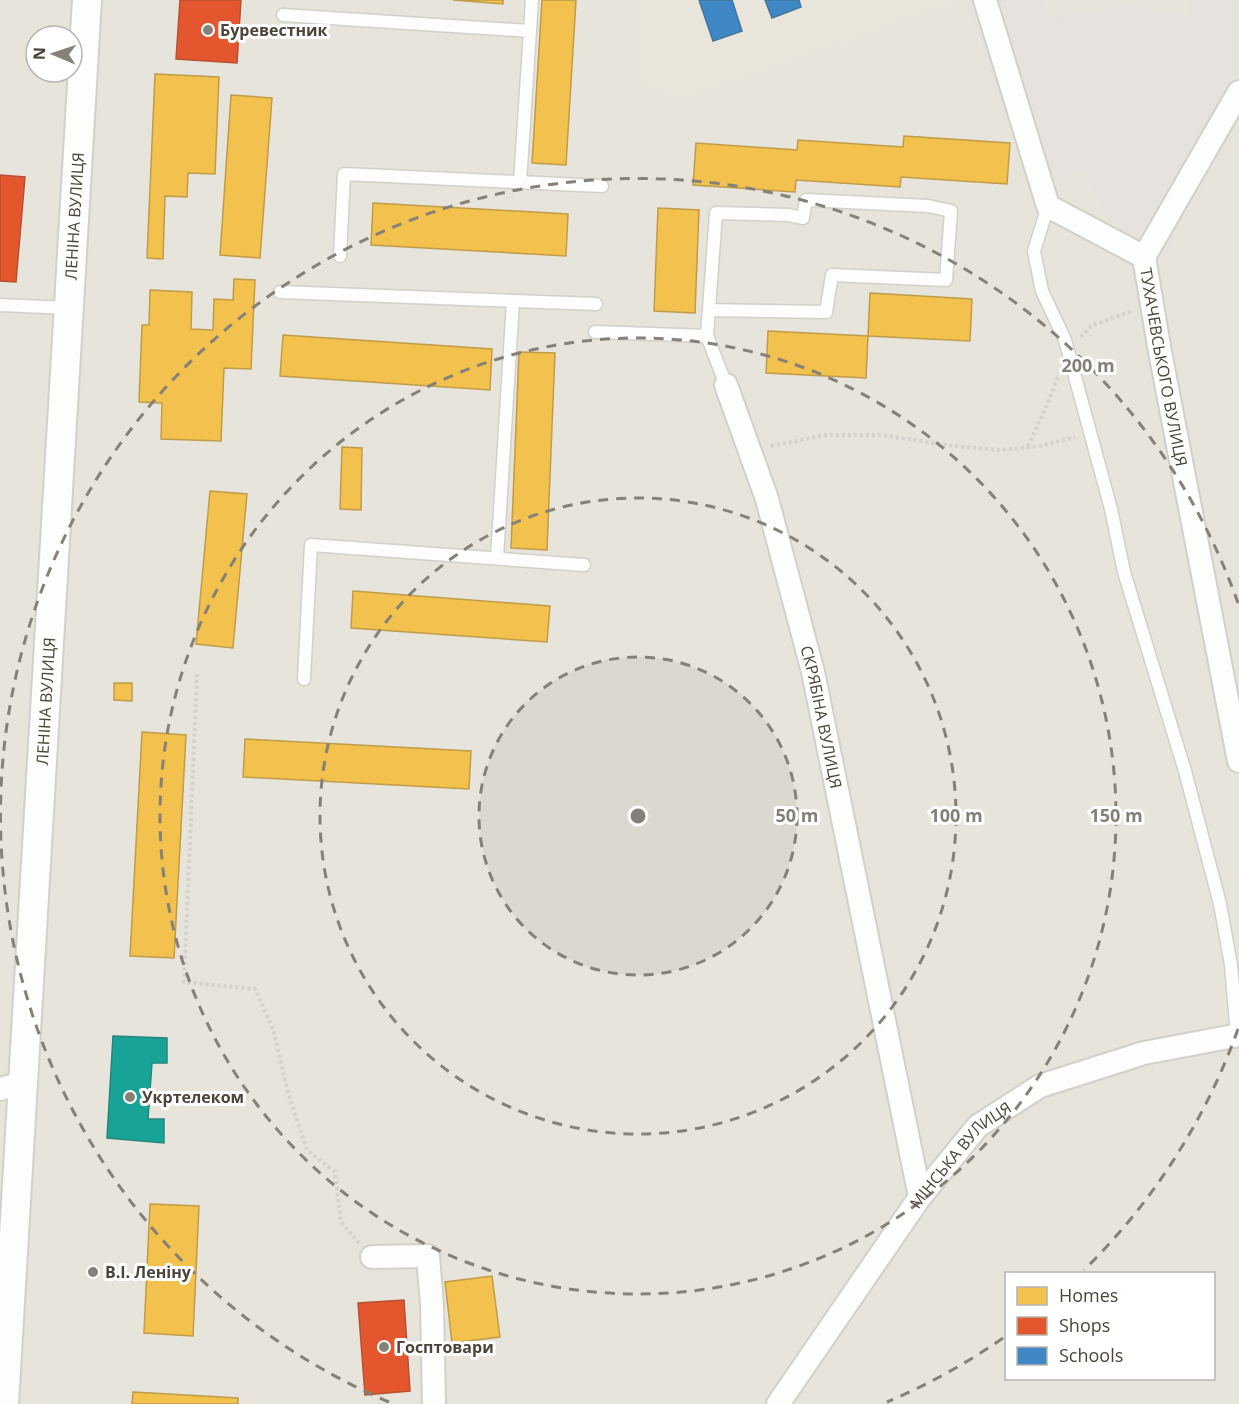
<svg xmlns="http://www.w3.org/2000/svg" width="1239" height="1404" font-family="'Open Sans',sans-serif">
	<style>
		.residential { fill: #e7e4dc; fill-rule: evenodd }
		.industrial { fill: #e6e2de }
		.education { fill: #eae5da }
		.homes { fill: #f2c14e; stroke: #c09c48; stroke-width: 1.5 }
		.shops { fill: #e4572e; stroke: #b65131; stroke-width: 1.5 }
		.schools { fill: #3f88c5; stroke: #43749b; stroke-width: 1.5 }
		.public { fill: #17a398; stroke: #27867c; stroke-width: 1.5 }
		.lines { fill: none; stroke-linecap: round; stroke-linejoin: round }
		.service-casing { stroke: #d2d0cb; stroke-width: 15 }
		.minor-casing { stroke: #d2d0cb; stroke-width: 26 }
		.tertiary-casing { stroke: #d2d0cb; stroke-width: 32 }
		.path { stroke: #d3d2cc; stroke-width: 4; stroke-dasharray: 3 3; stroke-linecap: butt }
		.service { stroke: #fdfdfc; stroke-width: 12 }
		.minor { stroke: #fdfdfc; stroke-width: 22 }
		.tertiary { stroke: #fdfdfc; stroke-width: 28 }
		.ring { fill: none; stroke: #868178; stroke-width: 3; stroke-dasharray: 10 8 }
		.poi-dot { fill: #868178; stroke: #fff; stroke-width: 2 }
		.labels { text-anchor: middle; stroke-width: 6; stroke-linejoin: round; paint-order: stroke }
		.poi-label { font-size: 16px; font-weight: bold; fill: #4b4439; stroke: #fff; text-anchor: start }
		.street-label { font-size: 16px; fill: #4b4439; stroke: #fff }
		.centre { fill: #868178; stroke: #fff; stroke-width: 3 }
		.ring-label { font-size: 18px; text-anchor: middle; font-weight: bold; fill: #868178; stroke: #fff; stroke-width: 6; stroke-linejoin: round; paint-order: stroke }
	</style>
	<rect width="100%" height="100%" fill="#f4f2ee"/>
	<!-- residential -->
	<path class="residential" d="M0,0H1239V1404H0ZM36,36H72V72H36ZM1006,1274H1214V1378H1006Z"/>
	<!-- industrial -->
	<path class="industrial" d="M967,0H1043L1053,20L1128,3L1188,17L1189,0H1239V73L1166,256L1113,225L1081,171L1030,187Z"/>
	<!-- education -->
	<path class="education" d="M635,0H946L947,5L683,100L634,82Z"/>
	<!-- homes -->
	<g class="homes">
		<path d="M453,0H503V4Z"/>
		<path d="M542,0H576L566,165L532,163Z"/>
		<path d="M155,74L219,77L215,174L188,173L187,197L165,196L163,259L147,258Z"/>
		<path d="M231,95L272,98L260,258L220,255Z"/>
		<path d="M904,136L1010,143L1007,184L901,177L900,187L796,180L795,192L693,185L696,143L797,150L798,140L903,147Z"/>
		<path d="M373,203L568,214L566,256L371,245Z"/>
		<path d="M658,208L699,210L695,313L654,311Z"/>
		<path d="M234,279L255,280L251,369L224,368L221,441L161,439L162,403L139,402L142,325H149L150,290L192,292L191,329L213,330L214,299L233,300Z"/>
		<path d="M870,293L972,299L970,341L868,336Z"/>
		<path d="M768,331L868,336L866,378L766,373Z"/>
		<path d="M283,335L492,349L490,390L280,376Z"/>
		<path d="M519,352L555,353L547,550L511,548Z"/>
		<path d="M342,447L362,448L361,510L340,509Z"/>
		<path d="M210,491L247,494L233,648L196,644Z"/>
		<path d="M353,591L550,606L547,642L351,628Z"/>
		<path d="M114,683H132V701L114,700Z"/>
		<path d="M142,732L186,735L174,958L130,956Z"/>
		<path d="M245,739L471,751L469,789L243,777Z"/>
		<path d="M150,1204L199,1206L193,1336L144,1333Z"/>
		<path d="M492,1276L500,1337L452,1343L445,1282Z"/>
		<path d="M133,1392L238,1398V1404H132Z"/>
	</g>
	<!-- shops -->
	<g class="shops">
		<path d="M180,0H241L237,63L176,59Z"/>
		<path d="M0,175L25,177L16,282L0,281Z"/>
		<path d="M404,1300L410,1391L365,1395L358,1303Z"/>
	</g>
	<!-- schools -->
	<g class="schools">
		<path d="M699,0H732L742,31L713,41Z"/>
		<path d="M765,0H799L801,7L772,18Z"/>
	</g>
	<!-- public -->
	<path class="public" d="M113,1036L167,1038V1063H152L148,1119H164V1143L107,1138Z"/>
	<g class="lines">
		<!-- service casing -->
		<g class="service-casing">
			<g id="service">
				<path d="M283,15L530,31"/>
				<path d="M520,182L532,0"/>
				<path d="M1048,206L1034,251L1042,291L1065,340L1111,509L1124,572L1185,771L1220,904L1231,965L1237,1035"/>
				<path d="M340,256L344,174L602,186"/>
				<path d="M280,292L596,304"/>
				<path d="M0,305L68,308"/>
				<path d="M595,332L707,336L726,385"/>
				<path d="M707,336L716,213L788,215L803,218L806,200L928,206L951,211L946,280L832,275L826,312L709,310"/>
				<path d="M497,558L513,301"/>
				<path d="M304,679L311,545L584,565"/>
			</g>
		</g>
		<!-- minor casing -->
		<g class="minor-casing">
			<g id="minor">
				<path id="s1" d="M985,0L1048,206L1144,257L1160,352L1239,761"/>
				<path d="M1144,257L1239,92"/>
				<path id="s2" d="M726,385L767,499L813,672L920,1197"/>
				<path d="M0,1089L23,1083"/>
				<path d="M372,1257L428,1256L432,1305L434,1404"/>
				<path id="s3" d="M778,1404L920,1197L978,1126L1040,1086L1144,1053L1239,1035"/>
			</g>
		</g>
		<!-- tertiary casing -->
		<g class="tertiary-casing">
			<g id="tertiary">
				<path id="s4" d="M4,1404L87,0"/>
			</g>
		</g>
		<!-- path -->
		<g class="path">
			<path d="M1081,337L1091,326L1132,311"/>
			<path d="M771,446L826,435H881L954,446L999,450L1040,446L1075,437"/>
			<path d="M1028,446L1047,405L1058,376"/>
			<path d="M197,674L184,982L255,989L273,1029L288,1093L307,1150L335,1172L341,1222L359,1243"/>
		</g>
		<!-- service -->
		<use href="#service" class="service"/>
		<!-- minor -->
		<use href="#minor" class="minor"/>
		<!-- tertiary -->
		<use href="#tertiary" class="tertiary"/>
	</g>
	<!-- distance rings -->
	<circle cx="638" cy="816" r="159" fill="#868178" fill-opacity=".12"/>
	<g class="ring">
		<circle cx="638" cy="816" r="159"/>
		<circle cx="638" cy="816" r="318"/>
		<circle cx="638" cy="816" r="478"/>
		<path d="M1238 1029A637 637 0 0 1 1084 1270M1003 1338A637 637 0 0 1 887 1402M389 1402A637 637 0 1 1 1238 603"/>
	</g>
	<!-- markers -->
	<g class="poi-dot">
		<circle cx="208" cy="30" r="6"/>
		<circle cx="130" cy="1097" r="6"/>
		<circle cx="93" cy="1272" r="6"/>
		<circle cx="384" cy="1347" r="6"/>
	</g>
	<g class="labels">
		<!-- poi labels -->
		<g class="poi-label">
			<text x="220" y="36">Буревестник</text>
			<text x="142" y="1103">Укртелеком</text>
			<text x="105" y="1278">В.І. Леніну</text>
			<text x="396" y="1353">Госптовари</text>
		</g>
		<!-- street labels -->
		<g class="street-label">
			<text dy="6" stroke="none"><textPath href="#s4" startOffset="1190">ЛЕНІНА ВУЛИЦЯ</textPath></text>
			<text dy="6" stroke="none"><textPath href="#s1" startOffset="436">ТУХАЧЕВСЬКОГО ВУЛИЦЯ</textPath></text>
			<text dy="6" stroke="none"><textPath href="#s4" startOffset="704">ЛЕНІНА ВУЛИЦЯ</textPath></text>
			<text dy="6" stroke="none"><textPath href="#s2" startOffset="346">СКРЯБІНА ВУЛИЦЯ</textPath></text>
			<text dy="6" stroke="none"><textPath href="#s3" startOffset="310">МІНСЬКА ВУЛИЦЯ</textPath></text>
		</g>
	</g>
	<circle cx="638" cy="816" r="9" class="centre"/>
	<g class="ring-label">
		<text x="1088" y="372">200 m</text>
		<text x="797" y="822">50 m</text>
		<text x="956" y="822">100 m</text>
		<text x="1116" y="822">150 m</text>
	</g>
	<!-- legend -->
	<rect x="1005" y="1272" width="210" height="108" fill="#ffffff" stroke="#b7b4b0" stroke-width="1.5"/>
	<rect x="1017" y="1287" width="30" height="18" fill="#f2c14e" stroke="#b7b4b0" stroke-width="1.5"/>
	<text x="1059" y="1302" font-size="18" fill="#4b4439">Homes</text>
	<rect x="1017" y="1317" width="30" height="18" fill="#e4572e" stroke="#b7b4b0" stroke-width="1.5"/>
	<text x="1059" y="1332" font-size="18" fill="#4b4439">Shops</text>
	<rect x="1017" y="1347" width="30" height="18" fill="#3f88c5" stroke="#b7b4b0" stroke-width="1.5"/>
	<text x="1059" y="1362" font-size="18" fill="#4b4439">Schools</text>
	<!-- north arrow -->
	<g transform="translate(54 54) rotate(272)"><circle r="28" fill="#ffffff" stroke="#b7b4b0" stroke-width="1.5"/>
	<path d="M0-4.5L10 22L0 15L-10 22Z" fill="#868178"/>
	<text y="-9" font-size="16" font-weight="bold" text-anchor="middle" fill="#4b4439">N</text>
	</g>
</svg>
